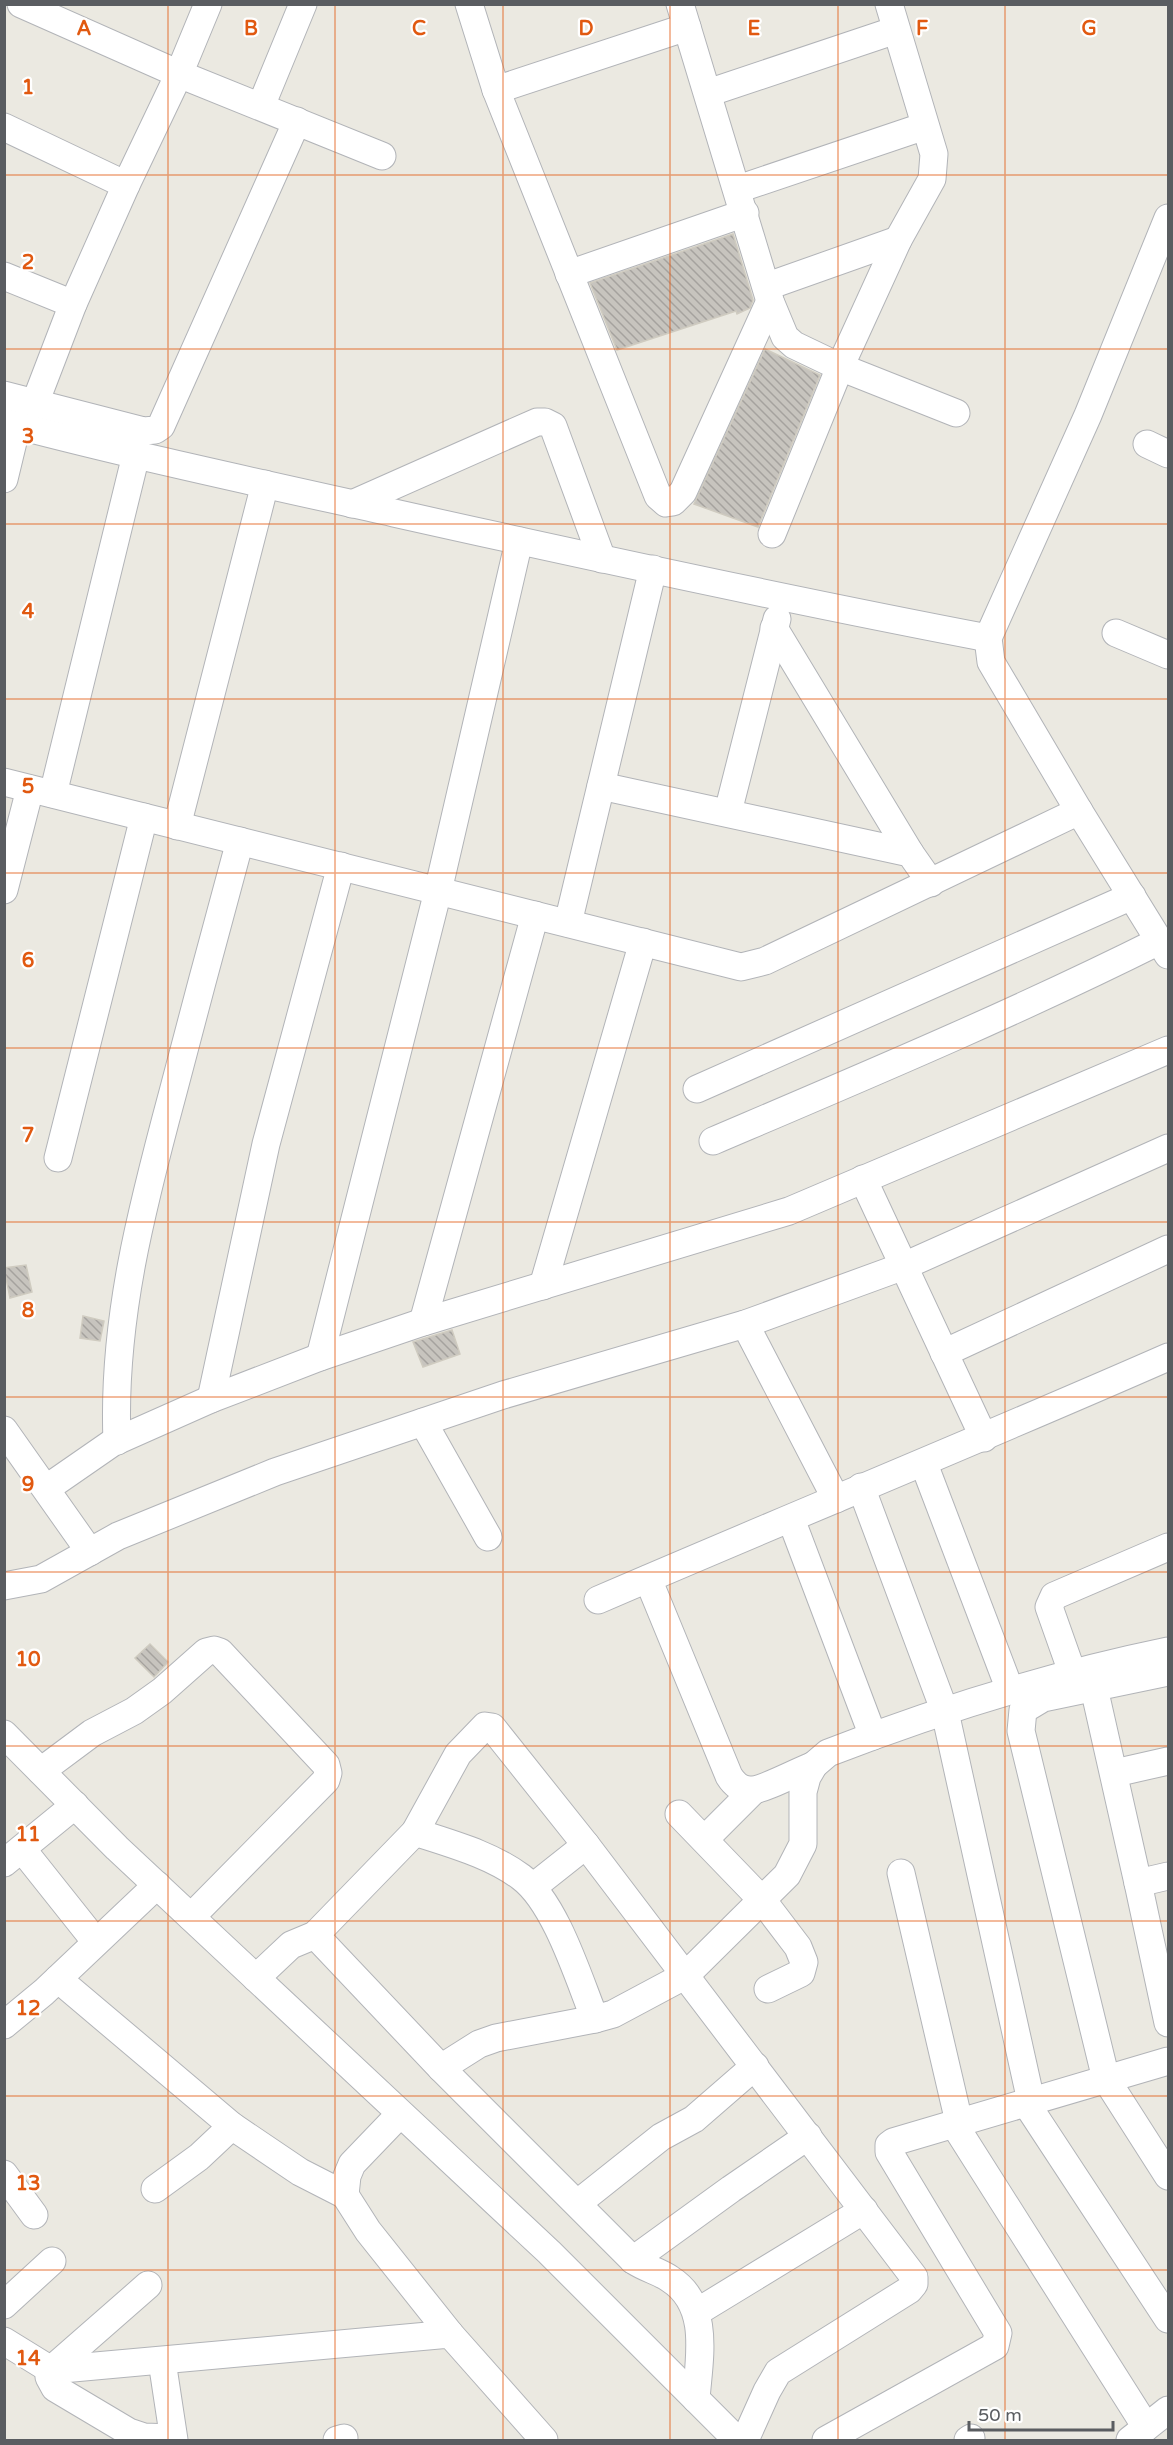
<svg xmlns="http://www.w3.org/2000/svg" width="1173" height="2445" font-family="'Varela Round',sans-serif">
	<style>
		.building { fill: url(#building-back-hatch); stroke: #cfcbc0; stroke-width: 1.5 }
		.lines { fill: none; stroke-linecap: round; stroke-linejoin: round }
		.minor-casing { stroke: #b2b4b8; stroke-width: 29 }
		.minor { stroke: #fff; stroke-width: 27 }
		.grid { fill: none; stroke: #e15910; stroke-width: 1.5; stroke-opacity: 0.55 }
		.grid-label { font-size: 20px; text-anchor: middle; font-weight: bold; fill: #e15910; stroke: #fff; stroke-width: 4.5; stroke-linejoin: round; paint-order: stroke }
	</style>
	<defs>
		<pattern id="building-back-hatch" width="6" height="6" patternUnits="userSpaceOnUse" patternTransform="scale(1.5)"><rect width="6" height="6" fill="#c7c4be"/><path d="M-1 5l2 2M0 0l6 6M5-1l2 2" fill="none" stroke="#a5a29e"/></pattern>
	</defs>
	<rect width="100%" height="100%" fill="#ebe9e1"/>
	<!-- building -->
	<g class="building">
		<path d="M733,234L753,300L750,308L737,314L736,311L617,350L590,283Z"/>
		<path d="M765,349L820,375L758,527L694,504Z"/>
		<path d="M26,1265L32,1292L10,1298L4,1268Z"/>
		<path d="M83,1316L104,1321L100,1341L80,1338Z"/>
		<path d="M452,1330L460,1354L423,1367L413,1342Z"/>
		<path d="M150,1644L168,1662L154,1677L135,1658Z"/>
	</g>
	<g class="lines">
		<!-- minor casing -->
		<g class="minor-casing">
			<g id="minor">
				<path d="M208,4L179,74L382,156"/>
				<path d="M469,4L496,90L658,496L666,503L673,502L683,492L770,301"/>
				<path d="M680,4L770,301L785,337L794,345L840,367L956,413"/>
				<path d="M496,90L687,27"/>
				<path d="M708,93L896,30"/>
				<path d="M261,106L303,4"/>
				<path d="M4,127L126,185L179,74L21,4"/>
				<path d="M738,189L925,126"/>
				<path d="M1168,218L1088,415L988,638L991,662L1079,811L1168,955"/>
				<path d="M569,274L745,213"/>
				<path d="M4,276L73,304"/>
				<path d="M768,286L898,240"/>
				<path d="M4,395L144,431L155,430L161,426L297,121"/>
				<path d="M35,403L73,304L126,185"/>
				<path d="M4,422C133,456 264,484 394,513C591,557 789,600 988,638"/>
				<path d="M1147,444L1168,454"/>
				<path d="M4,479L17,425"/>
				<path d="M352,504L537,422H545L553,426L602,559"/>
				<path d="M772,534L840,367L898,240L932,179L934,154L889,4"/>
				<path d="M774,628L910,853"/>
				<path d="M1116,633L1168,655"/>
				<path d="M4,782L741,967L765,961L1079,811"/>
				<path d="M601,786L910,853L931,883"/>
				<path d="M53,794L136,455"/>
				<path d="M728,812L777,619"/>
				<path d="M177,826L265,484"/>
				<path d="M4,890L30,789"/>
				<path d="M568,923L653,569"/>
				<path d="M697,1089L1132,896"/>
				<path d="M713,1141C863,1077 1013,1014 1159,941"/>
				<path d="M58,1158L144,817"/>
				<path d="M863,1179L984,1438"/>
				<path d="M543,1286L643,942"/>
				<path d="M423,1322L535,915"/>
				<path d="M745,1324L836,1499"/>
				<path d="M944,1353L1168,1249"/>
				<path d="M320,1357L438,891L519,541"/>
				<path d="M211,1399L266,1144L341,866"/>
				<path d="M423,1422L488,1537"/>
				<path d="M4,1430L90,1552"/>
				<path d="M117,1441C112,1321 142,1207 173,1092C195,1008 217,925 240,841"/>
				<path d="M924,1464L1010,1690"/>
				<path d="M861,1487L945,1712L1031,2101"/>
				<path d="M47,1488L112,1443L211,1399L320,1357L423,1322L789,1211L1168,1050"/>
				<path d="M791,1519L873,1736"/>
				<path d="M648,1579L729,1776C734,1784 742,1791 752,1790C763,1790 801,1770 814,1765"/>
				<path d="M4,1586L41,1579L118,1536L275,1472L503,1395L745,1324L904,1266L1168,1148"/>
				<path d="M598,1600C788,1518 979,1440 1168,1357"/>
				<path d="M1072,1672L1049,1607L1054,1596L1168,1547"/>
				<path d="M1168,1672L1043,1698L1023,1710L1021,1731L1106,2079L1168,2176"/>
				<path d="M1094,1688L1138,1883"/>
				<path d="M4,1734L117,1848L549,2252L737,2440"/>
				<path d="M41,1771L92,1733L134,1711L162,1691L206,1652L214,1650L220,1652L326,1765L328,1773L326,1780L191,1917"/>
				<path d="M1115,1773L1168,1761"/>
				<path d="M679,1814L763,1901L798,1947L804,1962L801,1973L768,1989"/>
				<path d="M415,1832C451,1844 490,1854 521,1877C556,1903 579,1980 595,2019"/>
				<path d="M705,1839L753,1791"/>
				<path d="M22,1849L96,1942"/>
				<path d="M4,1863L75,1805"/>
				<path d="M901,1873L959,2122"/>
				<path d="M1168,1876L1138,1883L1168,2023"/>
				<path d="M533,1887L586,1845"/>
				<path d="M315,1935L441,2068L633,2260C646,2269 659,2271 670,2279C711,2305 699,2359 696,2399"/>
				<path d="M256,1978L291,1945L315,1935L415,1832L458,1754L485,1726L492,1727L586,1845L914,2277V2284L909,2290L778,2372L767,2391L745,2440"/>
				<path d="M58,1979L232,2126L300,2172L345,2195"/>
				<path d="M4,2025L44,1992L157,1885"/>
				<path d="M441,2068L479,2044L496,2038L595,2019L613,2014L686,1975L787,1875L803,1844V1792L807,1777L814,1765L828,1753C939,1710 1052,1675 1168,1651"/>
				<path d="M1026,2103L1168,2319"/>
				<path d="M400,2114L352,2164L347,2176L345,2195L368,2231L450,2334"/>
				<path d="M954,2124L1146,2427"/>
				<path d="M4,2174L34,2215"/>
				<path d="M155,2189L199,2157L232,2126"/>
				<path d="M578,2203L661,2137L694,2119L755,2066"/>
				<path d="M633,2260L731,2189L808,2136"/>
				<path d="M148,2285L51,2370L49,2377L55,2388L129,2432L144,2437L173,2438"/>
				<path d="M4,2305L52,2261"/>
				<path d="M697,2312L864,2210"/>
				<path d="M4,2341L51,2370L450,2334L544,2440"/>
				<path d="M162,2361L174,2440"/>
				<path d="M337,2440L344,2438"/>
				<path d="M826,2440L995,2346L998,2333L889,2152V2145L893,2142L1168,2061"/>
				<path d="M968,2440L971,2438"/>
				<path d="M1130,2440L1168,2410"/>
			</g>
		</g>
		<!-- minor -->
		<use href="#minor" class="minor"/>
	</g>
	<!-- grid -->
	<path class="grid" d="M168,4V2440M335,4V2440M503,4V2440M670,4V2440M838,4V2440M1005,4V2440M4,175H1168M4,349H1168M4,524H1168M4,699H1168M4,873H1168M4,1048H1168M4,1222H1168M4,1397H1168M4,1572H1168M4,1746H1168M4,1921H1168M4,2096H1168M4,2270H1168"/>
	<g class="grid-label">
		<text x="84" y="35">A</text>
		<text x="251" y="35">B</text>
		<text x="419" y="35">C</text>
		<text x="586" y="35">D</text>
		<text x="754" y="35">E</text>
		<text x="922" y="35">F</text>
		<text x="1089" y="35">G</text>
		<text x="28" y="94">1</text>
		<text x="28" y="269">2</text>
		<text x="28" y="443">3</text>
		<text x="28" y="618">4</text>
		<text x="28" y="793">5</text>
		<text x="28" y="967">6</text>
		<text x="28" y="1142">7</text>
		<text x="28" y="1317">8</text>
		<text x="28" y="1491">9</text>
		<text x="28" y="1666">10</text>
		<text x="28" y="1841">11</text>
		<text x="28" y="2015">12</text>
		<text x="28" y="2190">13</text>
		<text x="28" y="2365">14</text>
	</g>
	<!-- border -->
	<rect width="1173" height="2445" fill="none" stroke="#5a5d61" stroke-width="12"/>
	<!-- scale -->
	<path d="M969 2421v9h144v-9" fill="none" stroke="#5a5d61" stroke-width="3"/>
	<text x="978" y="2421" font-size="18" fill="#5a5d61" stroke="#ffffff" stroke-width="4.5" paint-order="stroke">50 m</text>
</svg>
